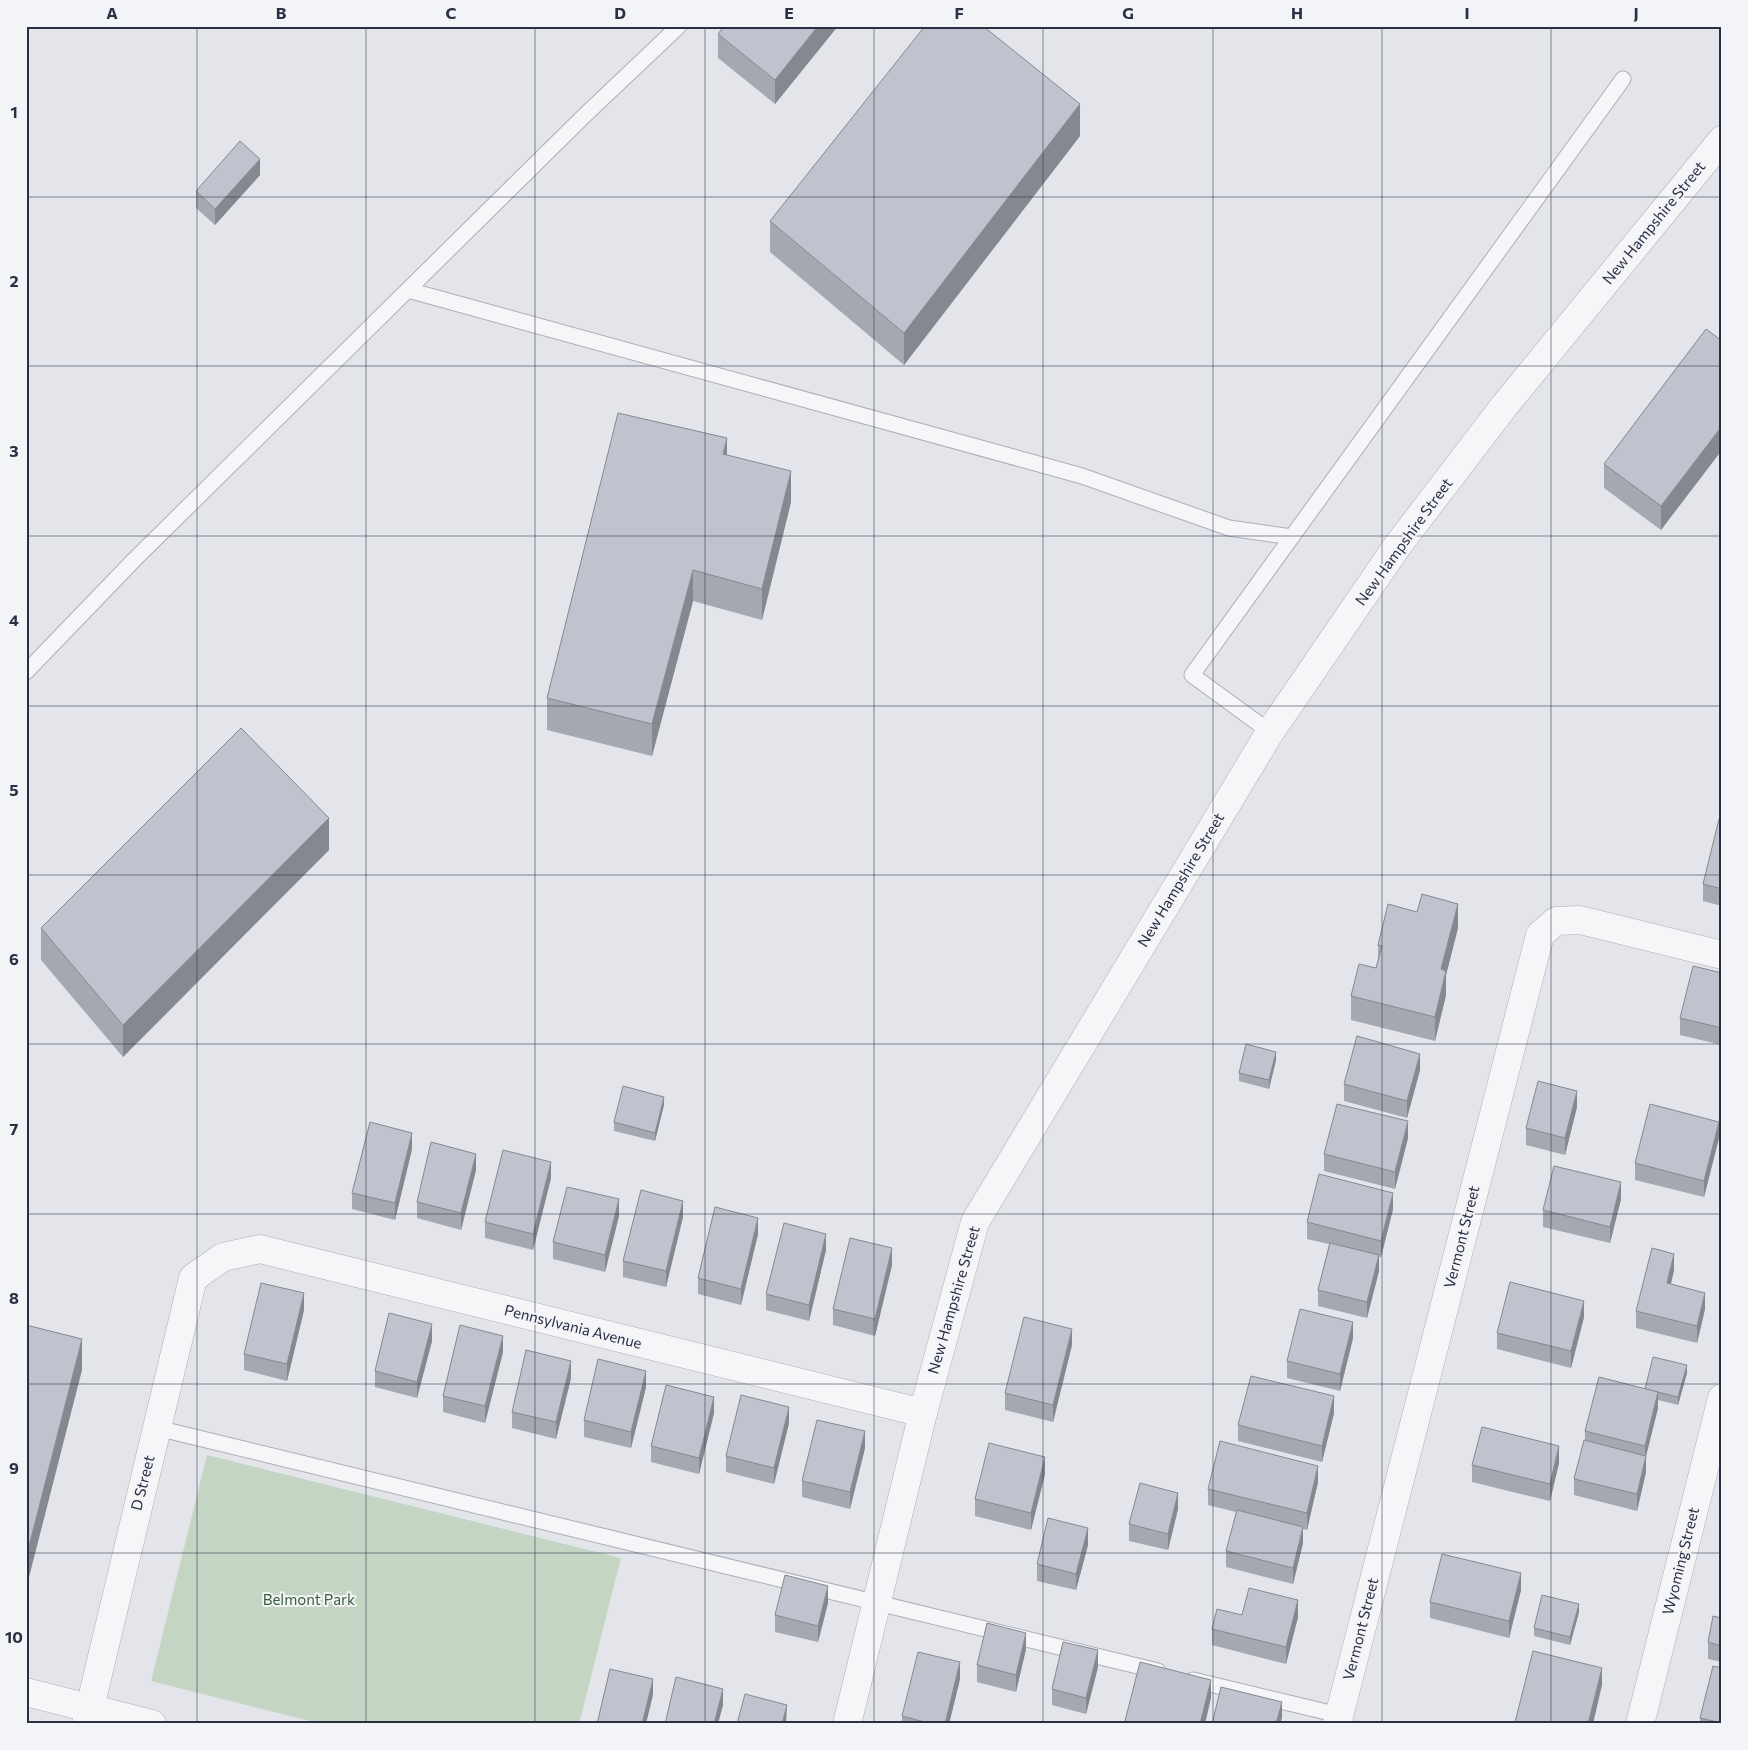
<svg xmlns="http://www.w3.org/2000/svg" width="1748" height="1750" font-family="Commissioner,sans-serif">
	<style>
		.green { fill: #c5d5c4 }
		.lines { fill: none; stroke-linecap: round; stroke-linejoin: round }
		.service-casing { stroke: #acaeb9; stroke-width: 17 }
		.minor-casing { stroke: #acaeb9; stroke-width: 29 }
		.tertiary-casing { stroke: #acaeb9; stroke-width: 29 }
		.service { stroke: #f6f6f9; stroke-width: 15 }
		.minor { stroke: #f6f6f9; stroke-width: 28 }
		.tertiary { stroke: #f6f6f9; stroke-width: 28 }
		.wall { fill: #a5a8b1 }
		.shaded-wall { fill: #868890 }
		.building { fill: #c0c3ce; stroke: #868890 }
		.grid { fill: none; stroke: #2a2f44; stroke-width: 1; stroke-opacity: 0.55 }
		.labels { text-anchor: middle; stroke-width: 4; stroke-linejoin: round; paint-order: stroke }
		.street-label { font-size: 15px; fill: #2a2f44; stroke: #f3f4f8 }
		.park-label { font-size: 15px; fill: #385f37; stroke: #f3f4f8 }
		.neatline { fill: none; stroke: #2a2f44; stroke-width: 2 }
		.grid-label { font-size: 16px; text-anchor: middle; font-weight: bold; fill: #2a2f44 }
	</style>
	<rect width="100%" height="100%" fill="#e3e5eb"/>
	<!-- green -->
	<path class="green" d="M207,1455L621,1558L579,1724H322L151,1681Z"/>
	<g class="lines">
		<!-- service casing -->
		<g class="service-casing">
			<g id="service">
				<path d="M408,290L1082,476L1229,528L1292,537"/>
				<path d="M26,672L134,560L585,115L679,26"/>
				<path d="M1270,732L1192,675L1623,79"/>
				<path d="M157,1428L1158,1671"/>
				<path d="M1193,1680L1339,1715"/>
			</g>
		</g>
		<!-- minor casing -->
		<g class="minor-casing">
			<g id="minor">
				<path d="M86,1724L193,1278L223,1257L260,1249L923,1413"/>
				<path d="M1337,1724L1540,935L1556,921L1580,920L1722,955"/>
				<path d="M1640,1724L1722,1398"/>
			</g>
		</g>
		<!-- tertiary casing -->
		<g class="tertiary-casing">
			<g id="tertiary">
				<path d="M26,1692L152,1724"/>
				<path d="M847,1724L923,1413L975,1222L1270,732L1398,545L1505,405L1722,140"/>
			</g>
		</g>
		<!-- service -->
		<use href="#service" class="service"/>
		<!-- minor -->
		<use href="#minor" class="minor"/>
		<!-- tertiary -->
		<use href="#tertiary" class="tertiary"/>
	</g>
	<!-- wall -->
	<g class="wall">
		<path d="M724,26H838L775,104L718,58V34Z"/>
		<path d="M1080,136L904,365L770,252V221Z"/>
		<path d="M260,175L215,225L196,208V191Z"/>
		<path d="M1706,329L1661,530L1604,488V464Z"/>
		<path d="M727,455L791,502L762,620L693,601L652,756L547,730V698Z"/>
		<path d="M1722,820V906L1703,901V884Z"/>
		<path d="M329,850L123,1057L41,960V928Z"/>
		<path d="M1458,928L1446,975V995L1435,1041L1351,1020V996L1376,968L1378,961V945Z"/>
		<path d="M1722,973V1045L1680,1035V1018Z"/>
		<path d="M1276,1060L1269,1089L1239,1081V1073Z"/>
		<path d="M1420,1070L1407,1118L1344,1101V1084Z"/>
		<path d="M664,1105L655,1141L614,1131V1122Z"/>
		<path d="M1577,1107L1565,1155L1526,1145V1128Z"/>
		<path d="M1408,1138L1395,1189L1324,1171V1154Z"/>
		<path d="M1719,1138L1704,1197L1635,1180V1163Z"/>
		<path d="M412,1149L395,1220L352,1209V1193Z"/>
		<path d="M476,1170L461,1230L417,1218V1202Z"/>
		<path d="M551,1178L533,1250L485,1238V1222Z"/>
		<path d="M1621,1199L1610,1243L1543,1227V1210Z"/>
		<path d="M1393,1209L1381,1257H1379V1271L1367,1318L1318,1306V1290L1329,1244L1307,1239V1222Z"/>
		<path d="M619,1216L605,1272L553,1259V1242Z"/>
		<path d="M683,1217L666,1287L623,1277V1261Z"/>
		<path d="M758,1234L741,1305L698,1294V1278Z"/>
		<path d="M826,1250L809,1321L766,1310V1294Z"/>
		<path d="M892,1265L875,1336L833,1325V1309Z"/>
		<path d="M1674,1270L1671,1284L1705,1309L1697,1343L1636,1328V1311Z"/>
		<path d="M304,1310L287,1381L244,1370V1354Z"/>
		<path d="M1584,1317L1571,1368L1497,1349V1333Z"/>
		<path d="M1353,1338L1340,1391L1287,1378V1361Z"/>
		<path d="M432,1341L417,1398L375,1387V1371Z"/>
		<path d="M1072,1345L1053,1422L1005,1410V1393Z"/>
		<path d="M503,1352L485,1423L443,1412V1396Z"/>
		<path d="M1687,1373L1678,1405L1658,1400V1408L1646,1456V1472L1637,1511L1574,1495V1479L1585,1440V1431L1645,1389Z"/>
		<path d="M571,1378L556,1439L512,1428V1412Z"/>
		<path d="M646,1387L631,1448L584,1437V1420Z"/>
		<path d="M714,1413L699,1474L651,1462V1446Z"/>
		<path d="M1334,1413L1322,1462L1238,1441V1425Z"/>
		<path d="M789,1423L774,1484L726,1472V1456Z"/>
		<path d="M865,1448L850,1509L802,1497V1481Z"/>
		<path d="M1559,1463L1550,1501L1472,1482V1465Z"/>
		<path d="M1045,1474L1031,1530L975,1516V1499Z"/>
		<path d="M1318,1482L1307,1530L1303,1529V1543L1293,1584L1226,1567V1551L1236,1512L1208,1505V1489Z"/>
		<path d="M1178,1509L1168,1550L1129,1541V1524Z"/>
		<path d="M1088,1545L1076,1590L1037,1581V1564Z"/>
		<path d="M1521,1590L1509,1638L1430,1618V1602Z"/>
		<path d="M828,1603L818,1642L775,1632V1615Z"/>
		<path d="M1579,1612L1570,1645L1534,1636V1628Z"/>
		<path d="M1242,1615L1298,1617L1286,1664L1212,1645V1629Z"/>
		<path d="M1722,1618V1662L1708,1659V1642Z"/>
		<path d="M1026,1649L1016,1692L977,1682V1665Z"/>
		<path d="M1098,1667L1086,1714L1052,1705V1689Z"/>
		<path d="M1722,1668V1724H1700V1718Z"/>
		<path d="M960,1679L949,1724H902V1716Z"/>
		<path d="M1211,1697L1205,1724H1125V1721Z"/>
	</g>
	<!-- shaded-wall -->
	<g class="shaded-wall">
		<path d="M818,26H838L775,104V80Z"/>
		<path d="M1080,104V136L904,365V333Z"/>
		<path d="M260,159V175L215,225V209Z"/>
		<path d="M1722,426V450L1661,530V506Z"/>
		<path d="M727,438V469L723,454Z"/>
		<path d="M791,471V502L762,620V589Z"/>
		<path d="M693,570V601L652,756V724Z"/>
		<path d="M329,818V850L123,1057V1025Z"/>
		<path d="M1458,904V928L1446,975V995L1435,1041V1017L1441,969Z"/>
		<path d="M1276,1052V1060L1269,1089V1080Z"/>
		<path d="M1420,1054V1070L1407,1118V1101Z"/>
		<path d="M1577,1091V1107L1565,1155V1138Z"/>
		<path d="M664,1097V1105L655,1141V1133Z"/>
		<path d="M1408,1121V1138L1395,1189V1172Z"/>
		<path d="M1719,1122V1138L1704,1197V1181Z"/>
		<path d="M412,1133V1149L395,1220V1203Z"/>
		<path d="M476,1154V1170L461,1230V1213Z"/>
		<path d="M551,1162V1178L533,1250V1234Z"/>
		<path d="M1621,1182V1199L1610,1243V1227Z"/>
		<path d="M1393,1193V1209L1381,1257V1241Z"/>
		<path d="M619,1199V1216L605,1272V1255Z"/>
		<path d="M683,1201V1217L666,1287V1271Z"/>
		<path d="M758,1218V1234L741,1305V1289Z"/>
		<path d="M826,1234V1250L809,1321V1305Z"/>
		<path d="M892,1248V1265L875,1336V1319Z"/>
		<path d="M1674,1254V1270L1667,1300V1283Z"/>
		<path d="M1379,1255V1271L1367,1318V1302Z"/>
		<path d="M304,1293V1310L287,1381V1364Z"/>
		<path d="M1705,1293V1309L1697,1343V1326Z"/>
		<path d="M1584,1301V1317L1571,1368V1351Z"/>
		<path d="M1353,1322V1338L1340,1391V1374Z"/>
		<path d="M432,1324V1341L417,1398V1382Z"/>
		<path d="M1072,1329V1345L1053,1422V1405Z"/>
		<path d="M503,1336V1352L485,1423V1406Z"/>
		<path d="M82,1339V1370L26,1589V1558Z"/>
		<path d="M571,1361V1378L556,1439V1422Z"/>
		<path d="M1687,1365V1373L1678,1405V1397Z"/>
		<path d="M646,1371V1387L631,1448V1432Z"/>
		<path d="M1658,1392V1408L1646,1456V1472L1637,1511V1494L1645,1462V1446Z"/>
		<path d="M1334,1396V1413L1322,1462V1446Z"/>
		<path d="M714,1397V1413L699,1474V1458Z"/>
		<path d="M789,1407V1423L774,1484V1468Z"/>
		<path d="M865,1431V1448L850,1509V1492Z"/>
		<path d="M1559,1446V1463L1550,1501V1484Z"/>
		<path d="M1045,1457V1474L1031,1530V1513Z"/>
		<path d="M1318,1466V1482L1307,1530V1513Z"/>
		<path d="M1178,1493V1509L1168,1550V1534Z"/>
		<path d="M1303,1527V1543L1293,1584V1568Z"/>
		<path d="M1088,1528V1545L1076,1590V1574Z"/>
		<path d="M1521,1573V1590L1509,1638V1621Z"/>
		<path d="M828,1586V1603L818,1642V1626Z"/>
		<path d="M1298,1600V1617L1286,1664V1647Z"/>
		<path d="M1579,1604V1612L1570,1645V1637Z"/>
		<path d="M1026,1633V1649L1016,1692V1675Z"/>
		<path d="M1098,1650V1667L1086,1714V1698Z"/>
		<path d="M960,1662V1679L949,1724H945Z"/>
		<path d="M1602,1668V1685L1593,1724H1588Z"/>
		<path d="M653,1679V1695L646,1724H642Z"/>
		<path d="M1211,1680V1697L1205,1724H1200Z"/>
		<path d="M723,1689V1705L718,1724H714Z"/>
		<path d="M1282,1702V1718L1280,1724H1276Z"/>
		<path d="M787,1705L786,1724H782Z"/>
	</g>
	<!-- building -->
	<g class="building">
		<path d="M724,26H818L775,80L718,34Z"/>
		<path d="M925,26H983L1080,104L904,333L770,221Z"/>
		<path d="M240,141L260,159L215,209L196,191Z"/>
		<path d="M1706,329L1722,341V426L1661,506L1604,464Z"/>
		<path d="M618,413L727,438L723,454L791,471L762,589L693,570L652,724L547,698Z"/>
		<path d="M241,728L329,818L123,1025L41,928Z"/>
		<path d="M1719,819L1722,820V889L1703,884Z"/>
		<path d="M1422,894L1458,904L1441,969L1446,971L1435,1017L1351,996L1359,964L1376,968L1382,946L1378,945L1388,904L1417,912Z"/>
		<path d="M1693,966L1722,973V1028L1680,1018Z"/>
		<path d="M1357,1036L1420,1054L1407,1101L1344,1084Z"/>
		<path d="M1246,1044L1276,1052L1269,1080L1239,1073Z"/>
		<path d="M1538,1081L1577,1091L1565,1138L1526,1128Z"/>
		<path d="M623,1086L664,1097L655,1133L614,1122Z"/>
		<path d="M1337,1104L1408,1121L1395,1172L1324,1154Z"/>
		<path d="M1650,1104L1719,1122L1704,1181L1635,1163Z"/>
		<path d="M370,1122L412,1133L395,1203L352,1193Z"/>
		<path d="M431,1142L476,1154L461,1213L417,1202Z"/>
		<path d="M503,1150L551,1162L533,1234L485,1222Z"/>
		<path d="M1554,1166L1621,1182L1610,1227L1543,1210Z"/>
		<path d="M1319,1174L1393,1193L1381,1241L1307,1222Z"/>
		<path d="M567,1187L619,1199L605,1255L553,1242Z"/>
		<path d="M641,1190L683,1201L666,1271L623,1261Z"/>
		<path d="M715,1207L758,1218L741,1289L698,1278Z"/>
		<path d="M784,1223L826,1234L809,1305L766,1294Z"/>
		<path d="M850,1238L892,1248L875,1319L833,1309Z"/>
		<path d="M1330,1243L1379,1255L1367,1302L1318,1290Z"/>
		<path d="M1652,1248L1674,1254L1667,1283L1705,1293L1697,1326L1636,1311Z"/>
		<path d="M1510,1282L1584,1301L1571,1351L1497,1333Z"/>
		<path d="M261,1283L304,1293L287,1364L244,1354Z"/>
		<path d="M1300,1309L1353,1322L1340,1374L1287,1361Z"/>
		<path d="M389,1313L432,1324L417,1382L375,1371Z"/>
		<path d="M1024,1317L1072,1329L1053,1405L1005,1393Z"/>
		<path d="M26,1325L82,1339L26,1558Z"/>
		<path d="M460,1325L503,1336L485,1406L443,1396Z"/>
		<path d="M526,1350L571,1361L556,1422L512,1412Z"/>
		<path d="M1653,1357L1687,1365L1678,1397L1645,1389Z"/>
		<path d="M598,1359L646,1371L631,1432L584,1420Z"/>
		<path d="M1251,1376L1334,1396L1322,1446L1238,1425Z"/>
		<path d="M1599,1377L1658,1392L1645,1446L1585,1431Z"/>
		<path d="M666,1385L714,1397L699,1458L651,1446Z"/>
		<path d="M741,1395L789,1407L774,1468L726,1456Z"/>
		<path d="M817,1420L865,1431L850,1492L802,1481Z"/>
		<path d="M1482,1427L1559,1446L1550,1484L1472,1465Z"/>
		<path d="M1584,1440L1646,1456L1637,1494L1574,1479Z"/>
		<path d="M1220,1441L1318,1466L1307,1513L1208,1489Z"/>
		<path d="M989,1443L1045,1457L1031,1513L975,1499Z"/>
		<path d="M1140,1483L1178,1493L1168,1534L1129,1524Z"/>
		<path d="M1237,1510L1303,1527L1293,1568L1226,1551Z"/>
		<path d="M1048,1518L1088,1528L1076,1574L1037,1564Z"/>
		<path d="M1442,1554L1521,1573L1509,1621L1430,1602Z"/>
		<path d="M785,1575L828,1586L818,1626L775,1615Z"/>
		<path d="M1249,1588L1298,1600L1286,1647L1212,1629L1217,1609L1242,1615Z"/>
		<path d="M1542,1595L1579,1604L1570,1637L1534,1628Z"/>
		<path d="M1713,1616L1722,1618V1646L1708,1642Z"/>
		<path d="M987,1623L1026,1633L1016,1675L977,1665Z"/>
		<path d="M1063,1642L1098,1650L1086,1698L1052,1689Z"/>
		<path d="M1533,1651L1602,1668L1588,1724H1524L1515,1722Z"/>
		<path d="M918,1652L960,1662L945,1724H932L902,1716Z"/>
		<path d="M1140,1662L1211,1680L1200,1724H1138L1125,1721Z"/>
		<path d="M1713,1666L1722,1668V1723L1700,1718Z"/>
		<path d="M610,1669L653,1679L642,1724H597Z"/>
		<path d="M676,1677L723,1689L714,1724H665Z"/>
		<path d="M1221,1687L1282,1702L1276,1724H1212Z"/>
		<path d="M745,1694L787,1705L782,1724H737Z"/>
	</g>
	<!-- grid -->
	<path class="grid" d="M197,26V1724M366,26V1724M535,26V1724M705,26V1724M874,26V1724M1043,26V1724M1213,26V1724M1382,26V1724M1551,26V1724M26,197H1722M26,366H1722M26,536H1722M26,706H1722M26,875H1722M26,1044H1722M26,1214H1722M26,1384H1722M26,1553H1722"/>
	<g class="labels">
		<!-- street labels -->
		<g class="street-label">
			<text transform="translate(1654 223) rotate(-51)" y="5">New Hampshire Street</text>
			<text transform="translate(1404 542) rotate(-54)" y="5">New Hampshire Street</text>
			<text transform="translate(1181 880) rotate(-59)" y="5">New Hampshire Street</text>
			<text transform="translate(1462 1237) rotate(-76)" y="5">Vermont Street</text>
			<text transform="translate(954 1300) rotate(-74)" y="5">New Hampshire Street</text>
			<text transform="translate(573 1327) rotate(14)" y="5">Pennsylvania Avenue</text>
			<text transform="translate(143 1483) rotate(-76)" y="5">D Street</text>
			<text transform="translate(1681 1561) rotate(-76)" y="5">Wyoming Street</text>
			<text transform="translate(1361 1629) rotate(-76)" y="5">Vermont Street</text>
		</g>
		<!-- park labels -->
		<g class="park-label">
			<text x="309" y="1605">Belmont Park</text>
		</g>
	</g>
	<!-- border -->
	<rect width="1748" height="1750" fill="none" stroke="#f3f4f8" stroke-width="55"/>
	<rect x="28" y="28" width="1692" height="1694" class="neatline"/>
	<g class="grid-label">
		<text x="112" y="19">A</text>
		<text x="281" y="19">B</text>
		<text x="451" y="19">C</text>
		<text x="620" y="19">D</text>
		<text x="789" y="19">E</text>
		<text x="959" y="19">F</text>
		<text x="1128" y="19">G</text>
		<text x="1297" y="19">H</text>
		<text x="1467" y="19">I</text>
		<text x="1636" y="19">J</text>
		<text x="14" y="118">1</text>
		<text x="14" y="287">2</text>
		<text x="14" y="457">3</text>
		<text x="14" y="626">4</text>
		<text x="14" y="796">5</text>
		<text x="14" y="965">6</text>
		<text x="14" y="1135">7</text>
		<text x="14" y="1304">8</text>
		<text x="14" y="1474">9</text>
		<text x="14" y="1643">10</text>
	</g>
</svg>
